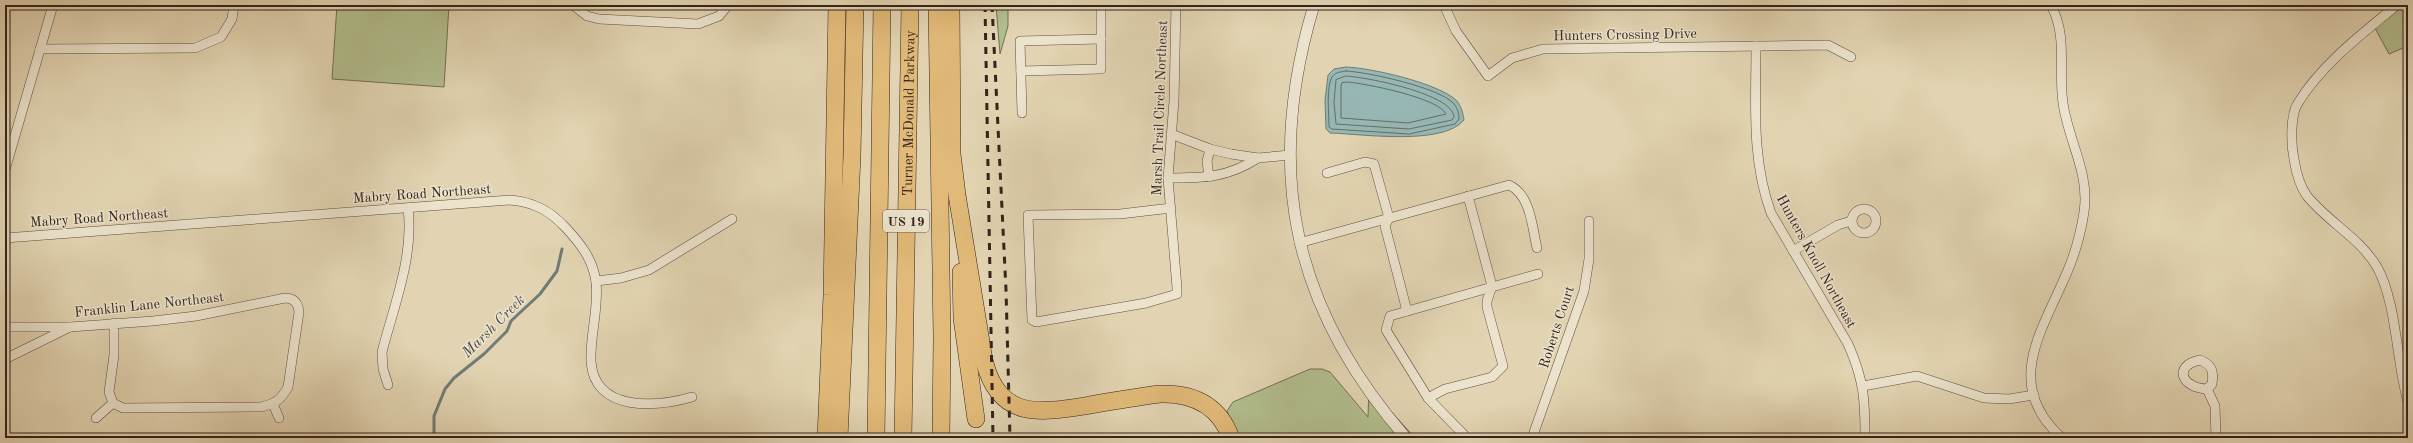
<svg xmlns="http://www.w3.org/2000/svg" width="2413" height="443" font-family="'Old Standard TT',serif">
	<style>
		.green { fill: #b2bd8d; stroke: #727054 }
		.water { fill: #97b7b4; stroke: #6f7c77 }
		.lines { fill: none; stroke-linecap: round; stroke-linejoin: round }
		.shore { stroke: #656d68; stroke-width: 1 }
		.stream { stroke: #6f7c77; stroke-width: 3 }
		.minor-casing { stroke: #5f4f42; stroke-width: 10 }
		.tertiary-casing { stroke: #5f4f42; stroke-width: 12 }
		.motorway-casing { stroke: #33231c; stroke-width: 18 }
		.minor { stroke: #ece3cd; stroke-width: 9 }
		.tertiary { stroke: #ece3cd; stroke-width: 11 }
		.motorway { stroke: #e1ba79; stroke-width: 17 }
		.rail { stroke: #33231c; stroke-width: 3; stroke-dasharray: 7 7; stroke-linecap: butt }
		.labels { text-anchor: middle; stroke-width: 3; stroke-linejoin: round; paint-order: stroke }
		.shield { fill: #ece3cd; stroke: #6a5d51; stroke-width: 1 }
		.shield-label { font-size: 13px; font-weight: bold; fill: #33231c }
		.street-label { font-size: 14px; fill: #33231c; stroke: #ece3cd }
		.water-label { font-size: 15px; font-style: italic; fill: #4c4842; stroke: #ece3cd }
	</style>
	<rect width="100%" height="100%" fill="#e2d4b2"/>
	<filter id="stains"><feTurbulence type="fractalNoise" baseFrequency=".005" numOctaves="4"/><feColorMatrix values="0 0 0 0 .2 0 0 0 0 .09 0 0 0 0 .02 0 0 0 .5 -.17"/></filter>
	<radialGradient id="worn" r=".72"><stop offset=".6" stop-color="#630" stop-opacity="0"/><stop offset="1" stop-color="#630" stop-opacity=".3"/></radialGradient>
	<!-- green -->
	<g class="green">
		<path d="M337,5H449L444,87L332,79Z"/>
		<path d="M996,5H1008V26L1000,54Z"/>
		<path d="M2405,5H2408V46L2389,54L2375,28Z"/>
		<path d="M1310,369H1322L1330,372L1368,417L1369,387L1415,438H1236L1227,411L1233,402Z"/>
	</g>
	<!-- water -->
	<path class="water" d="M1346,67C1372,68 1437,83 1456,100C1461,105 1463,113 1464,120C1443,146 1362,134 1330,133L1326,129L1325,101L1328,75L1334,69Z"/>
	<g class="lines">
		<!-- shore -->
		<g class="shore">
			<path d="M1346,71C1368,72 1441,88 1454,104C1458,109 1459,114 1459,119L1455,124L1409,134L1332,129L1329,127C1329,115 1326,87 1332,77C1335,72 1341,72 1346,71Z"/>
			<path d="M1346,76C1366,77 1453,94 1454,117L1452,120L1409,129L1336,124L1334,102L1336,80Z"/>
			<path d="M1347,82C1364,83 1439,98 1446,114L1408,123L1341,118V86L1342,83Z"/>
		</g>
		<!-- stream -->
		<path class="stream" d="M434,438V416L445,389L454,378L484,354L507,331L511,321L540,294L557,271L562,249"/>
		<!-- minor casing -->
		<g class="minor-casing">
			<g id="minor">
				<path d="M573,5L587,16L599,19L698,24L719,16L728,5"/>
				<path d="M1444,5L1456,31L1488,76L1512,58L1543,49L1828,45L1851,57"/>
				<path d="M2051,5C2068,37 2058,69 2063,103C2068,140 2090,173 2084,212C2081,232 2076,251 2068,270C2044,328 2001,384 2062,438"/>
				<path d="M2397,5C2363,33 2321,65 2298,103C2290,115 2291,145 2294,159C2296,172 2299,185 2307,196C2328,222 2360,238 2377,267C2397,303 2396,361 2408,402"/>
				<path d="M1756,46C1756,102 1751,159 1771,213L1848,344C1864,380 1865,399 1865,438"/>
				<path d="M40,49L195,48L221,37L232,19L234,5"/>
				<path d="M1021,71L1101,69V39"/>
				<path d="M1022,113L1020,41L1101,39V5"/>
				<path d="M1171,134L1210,149L1231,154L1258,158L1290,155"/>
				<path d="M5,170L53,5"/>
				<path d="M1327,173L1365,162L1374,164L1389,218L1385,226L1407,311"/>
				<path d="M1209,177L1207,161L1210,149"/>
				<path d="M1168,178C1204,178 1227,178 1258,158"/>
				<path d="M1171,208L1120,214L1028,215L1032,320L1036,322L1146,303L1177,294V288L1168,178L1174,101L1176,5"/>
				<circle cx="1864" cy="221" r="12"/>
				<path d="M5,238L510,200C533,202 549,210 565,227C580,243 593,259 596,282C599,308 590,335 591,361C594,413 657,407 692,397"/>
				<path d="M1299,243L1509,185C1531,195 1532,227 1537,248"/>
				<path d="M1793,251L1838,225L1851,221"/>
				<path d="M596,281L621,278L649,270L732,219"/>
				<path d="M5,327H70L153,321L196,316L285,298C294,298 298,303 299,312L288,387C281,400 275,404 261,407L123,408L113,403L109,392L114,355V323"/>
				<path d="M5,359L70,327"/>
				<path d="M2200,360C2212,365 2214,371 2212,384L2207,389C2182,388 2172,366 2200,360Z"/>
				<path d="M388,385L383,369L382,352C394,305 414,257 408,208"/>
				<path d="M1863,386L1917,376L1984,398L2009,399L2034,395"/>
				<path d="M2207,389L2215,406L2216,438"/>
				<path d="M1428,398L1445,389L1492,377L1503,366L1487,307V301L1492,286L1468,196"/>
				<path d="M273,404L279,418"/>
				<path d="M96,418L113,403"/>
				<path d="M1467,438L1428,398L1386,330L1390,316L1538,274"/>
				<path d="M1532,438L1584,291L1589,259V221"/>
			</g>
		</g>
		<!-- tertiary casing -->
		<g class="tertiary-casing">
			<path id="tertiary" d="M1314,5C1264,171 1292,307 1406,438"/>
		</g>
		<!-- motorway casing -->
		<g class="motorway-casing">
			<g id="motorway">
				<path d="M937,5L942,337L941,438"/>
				<path d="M951,5L952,154L957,195L984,360C999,421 1040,413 1090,405C1113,401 1136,397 1160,394C1193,393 1219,405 1231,438"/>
				<path d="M961,272L962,318L976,419"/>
				<path d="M826,438L832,295L837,5"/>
				<path d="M839,438L852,156L855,5"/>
				<path d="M876,438L882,5"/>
				<path id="s1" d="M903,438L910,5"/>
			</g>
		</g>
		<!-- minor -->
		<use href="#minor" class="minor"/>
		<!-- tertiary -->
		<use href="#tertiary" class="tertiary"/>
		<!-- motorway -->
		<use href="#motorway" class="motorway"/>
		<!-- rail -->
		<g class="rail">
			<path d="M985,5L993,438"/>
			<path d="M992,5L1006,290L1010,438"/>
		</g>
	</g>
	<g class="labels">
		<!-- shield labels -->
		<rect class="shield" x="883" y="210" width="46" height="22" rx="3"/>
		<g class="shield-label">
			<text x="906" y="226">US 19</text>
		</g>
		<!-- street labels -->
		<g class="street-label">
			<text transform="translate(1625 34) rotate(-1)" y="5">Hunters Crossing Drive</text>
			<text transform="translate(1159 108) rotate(-88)" y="5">Marsh Trail Circle Northeast</text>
			<text dy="5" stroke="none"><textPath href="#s1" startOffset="325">Turner McDonald Parkway</textPath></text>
			<text transform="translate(422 193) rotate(-4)" y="5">Mabry Road Northeast</text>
			<text transform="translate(99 217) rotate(-4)" y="5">Mabry Road Northeast</text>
			<text transform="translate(1817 261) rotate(61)" y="5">Hunters Knoll Northeast</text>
			<text transform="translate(149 304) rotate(-6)" y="5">Franklin Lane Northeast</text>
			<text transform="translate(1556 327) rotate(-72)" y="5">Roberts Court</text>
		</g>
		<!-- water labels -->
		<g class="water-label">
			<text transform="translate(493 326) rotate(-45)" y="5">Marsh Creek</text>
		</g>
	</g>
	<!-- margin -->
	<rect width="2413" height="443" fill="none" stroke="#e2d4b2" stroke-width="20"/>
	<rect x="6" y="6" width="2401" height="431" fill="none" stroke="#33231c" stroke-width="2"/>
	<rect x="10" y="10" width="2393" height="423" fill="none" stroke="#33231c"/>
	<rect width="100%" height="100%" filter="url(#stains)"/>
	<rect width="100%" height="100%" fill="url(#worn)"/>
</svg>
